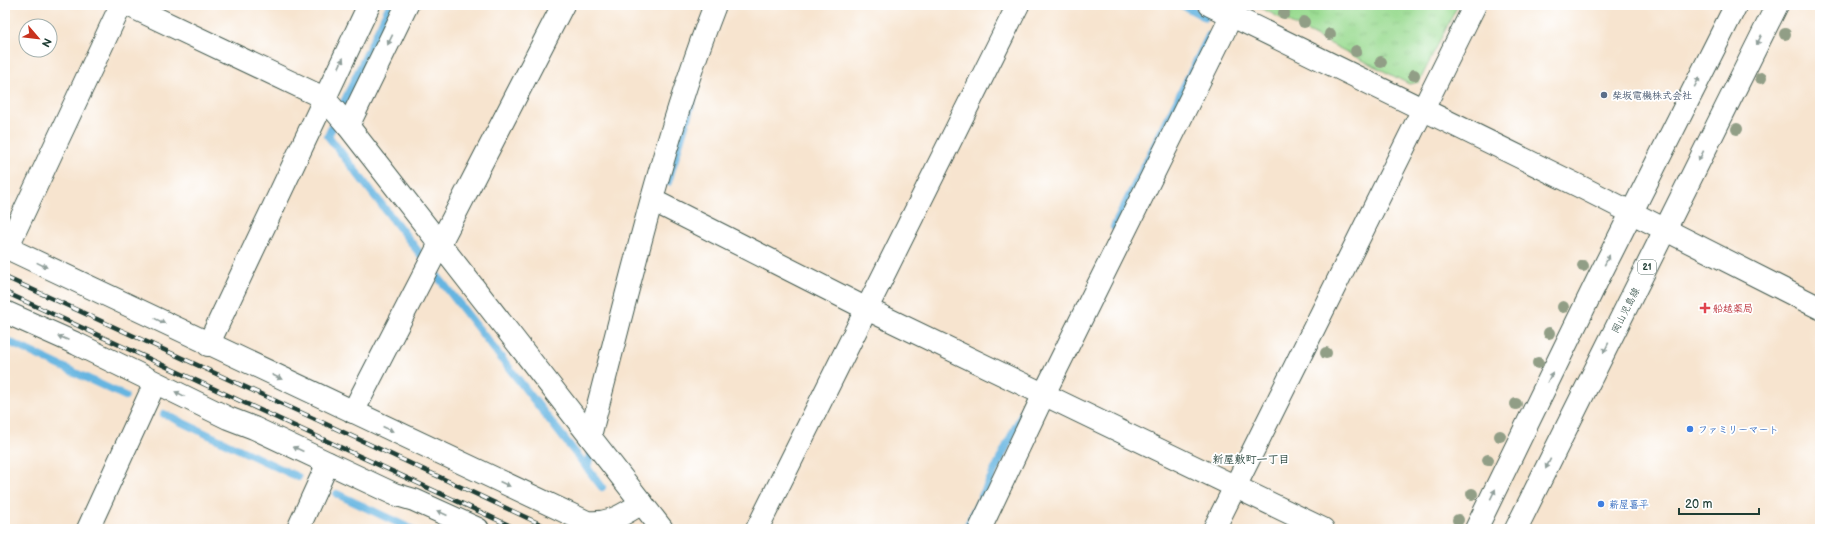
<svg xmlns="http://www.w3.org/2000/svg" width="1825" height="534" font-family="'Balsamiq Sans','Klee One',sans-serif">
	<style>
		.park { fill: url(#park-tufts); stroke: #5c8c62 }
		.lines { fill: none; stroke-linecap: round; stroke-linejoin: round }
		.stream { stroke: #66b5e1; stroke-width: 8 }
		.street-casing { stroke: #3f564b; stroke-width: 24 }
		.primary-casing { stroke: #3f564b; stroke-width: 24 }
		.street { stroke: #fff; stroke-width: 22 }
		.primary { stroke: #fff; stroke-width: 22 }
		.rail-casing { stroke: #1f3d34; stroke-width: 4.5 }
		.rail { stroke: #fff; stroke-width: 3; stroke-dasharray: 9; stroke-linecap: butt }
		.tree { fill: #919e86 }
		.oneway { fill: #8f9e9a }
		.service-dot { fill: #5c6f8a; stroke: #fff; stroke-width: 1.5 }
		.health-dot { fill: #e0444e; stroke: #fff; stroke-width: 1.5 }
		.shop-dot { fill: #3f7fe0; stroke: #fff; stroke-width: 1.5 }
		.labels { text-anchor: middle; stroke-width: 3.5; stroke-linejoin: round; paint-order: stroke }
		.shield { fill: #fff; stroke: #627771; stroke-width: 1 }
		.shield-label { font-size: 9px; font-weight: bold; fill: #1f3d34 }
		.service-label { font-size: 10px; font-weight: bold; fill: #4e5e75; stroke: #fff; text-anchor: start }
		.health-label { font-size: 10px; font-weight: bold; fill: #be3a42; stroke: #fff; text-anchor: start }
		.street-label { font-size: 10px; fill: #1f3d34; stroke: #fff }
		.shop-label { font-size: 10px; font-weight: bold; fill: #366cbe; stroke: #fff; text-anchor: start }
		.neighbourhood-label { font-size: 11px; font-weight: bold; fill: #1f3d34; stroke: #fff }
	</style>
	<defs>
		<pattern id="park-tufts" width="24" height="20" patternUnits="userSpaceOnUse"><rect width="24" height="20" fill="#9adb91"/><path d="M3 7l-1-3M5 7V3M7 7l1-3M15 17l-1-3M17 17v-4M19 17l1-3" fill="none" stroke="#84bd7e"/></pattern>
	</defs>
	<rect width="100%" height="100%" fill="#fff"/>
	<filter id="ink" filterUnits="userSpaceOnUse"><feTurbulence type="fractalNoise" baseFrequency=".025" numOctaves="2"/><feDisplacementMap in="SourceGraphic" scale="8" xChannelSelector="R" yChannelSelector="G"/><feConvolveMatrix kernelMatrix="1 2 1 2 8 2 1 2 1" color-interpolation-filters="sRGB"/></filter>
	<filter id="wash" filterUnits="userSpaceOnUse"><feTurbulence type="fractalNoise" baseFrequency=".012" numOctaves="4" result="noise"/><feDisplacementMap in="SourceGraphic" scale="16" xChannelSelector="R" yChannelSelector="G"/><feGaussianBlur stdDeviation="0.9" result="paint"/><feColorMatrix in="noise" values="0 0 0 0 0 0 0 0 0 0 0 0 0 0 0 0 0 1.4 0 .05"/><feComposite in="paint" operator="in"/></filter>
	<g filter="url(#wash)">
		<rect width="100%" height="100%" fill="#f7e4cf"/>
		<!-- park -->
		<path class="park" d="M1255,5H1458L1419,82L1409,84Z"/>
		<g class="lines">
			<!-- stream -->
			<g class="stream">
				<path d="M390,5L328,136L602,487"/>
				<path d="M1182,5L1205,17"/>
				<path d="M668,182L693,98"/>
				<path d="M1114,227L1209,36"/>
				<path d="M5,340L125,396"/>
				<path d="M164,414L298,477"/>
				<path d="M587,468L590,455"/>
				<path d="M337,494L411,529"/>
				<path d="M966,529L1025,408"/>
			</g>
		</g>
	</g>
	<g filter="url(#ink)">
		<g class="lines">
			<!-- street casing -->
			<g class="street-casing">
				<g id="street">
					<path d="M128,5L324,98L348,126L662,529"/>
					<path d="M1210,5L1581,187L1820,308"/>
					<path d="M348,126L407,5"/>
					<path d="M652,200L867,309L1323,529"/>
					<path d="M5,247L587,522C611,524 622,515 642,503"/>
					<path d="M7,248L121,5"/>
					<path d="M5,312L77,344L228,418L254,428L394,494L414,500L478,529"/>
					<path d="M208,345L369,5"/>
					<path d="M353,412L563,5"/>
					<path d="M590,436C628,292 661,144 715,5"/>
					<path d="M88,529L155,383"/>
					<path d="M298,529L328,463"/>
					<path d="M757,529L1018,5"/>
					<path d="M980,529L1044,394L1237,5"/>
					<path d="M1214,529L1475,5"/>
				</g>
			</g>
			<!-- primary casing -->
			<g class="primary-casing">
				<g id="primary">
					<path d="M1476,529L1598,279L1736,5"/>
					<path d="M1516,529L1777,5"/>
				</g>
			</g>
			<!-- street -->
			<use href="#street" class="street"/>
			<!-- primary -->
			<use href="#primary" class="primary"/>
			<!-- rail casing -->
			<g class="rail-casing">
				<g id="rail">
					<path d="M5,277L313,418L551,529"/>
					<path d="M5,292L517,529"/>
				</g>
			</g>
			<!-- rail -->
			<use href="#rail" class="rail"/>
		</g>
		<!-- trees -->
		<g class="tree">
			<circle cx="1284" cy="13" r="6"/>
			<circle cx="1304" cy="22" r="6"/>
			<circle cx="1330" cy="34" r="6"/>
			<circle cx="1785" cy="34" r="6"/>
			<circle cx="1356" cy="51" r="6"/>
			<circle cx="1381" cy="62" r="6"/>
			<circle cx="1414" cy="75" r="6"/>
			<circle cx="1761" cy="78" r="6"/>
			<circle cx="1737" cy="129" r="6"/>
			<circle cx="1583" cy="266" r="6"/>
			<circle cx="1563" cy="307" r="6"/>
			<circle cx="1549" cy="333" r="6"/>
			<circle cx="1326" cy="353" r="6"/>
			<circle cx="1538" cy="363" r="6"/>
			<circle cx="1516" cy="404" r="6"/>
			<circle cx="1500" cy="436" r="6"/>
			<circle cx="1488" cy="460" r="6"/>
			<circle cx="1472" cy="494" r="6"/>
			<circle cx="1458" cy="520" r="6"/>
		</g>
		<!-- one-way arrows -->
		<defs><path id="oneway-solid" d="M-6-.8H1V-3.2L6.5 0L1 3.2V.8H-6Z"/></defs>
		<g class="oneway">
			<use href="#oneway-solid" transform="translate(390 40) rotate(116)"/>
			<use href="#oneway-solid" transform="translate(1759 40) rotate(116)"/>
			<use href="#oneway-solid" transform="translate(341 63) rotate(-65)"/>
			<use href="#oneway-solid" transform="translate(1697 82) rotate(-63)"/>
			<use href="#oneway-solid" transform="translate(1701 156) rotate(116)"/>
			<use href="#oneway-solid" transform="translate(1607 260) rotate(-63)"/>
			<use href="#oneway-solid" transform="translate(42 265) rotate(26)"/>
			<use href="#oneway-solid" transform="translate(160 321) rotate(26)"/>
			<use href="#oneway-solid" transform="translate(63 338) rotate(-157)"/>
			<use href="#oneway-solid" transform="translate(1606 348) rotate(116)"/>
			<use href="#oneway-solid" transform="translate(277 377) rotate(25)"/>
			<use href="#oneway-solid" transform="translate(1550 377) rotate(-64)"/>
			<use href="#oneway-solid" transform="translate(180 394) rotate(-154)"/>
			<use href="#oneway-solid" transform="translate(388 429) rotate(25)"/>
			<use href="#oneway-solid" transform="translate(298 449) rotate(-155)"/>
			<use href="#oneway-solid" transform="translate(1548 464) rotate(116)"/>
			<use href="#oneway-solid" transform="translate(505 484) rotate(25)"/>
			<use href="#oneway-solid" transform="translate(1493 494) rotate(-64)"/>
			<use href="#oneway-solid" transform="translate(442 513) rotate(-156)"/>
		</g>
	</g>
	<!-- markers -->
	<circle class="service-dot" cx="1604" cy="95" r="4"/>
	<path class="health-dot" d="M1703 302h4v4h4v4h-4v4h-4v-4h-4v-4h4z"/>
	<g class="shop-dot">
		<circle cx="1690" cy="429" r="4"/>
		<circle cx="1601" cy="504" r="4"/>
	</g>
	<g class="labels">
		<!-- shield labels -->
		<rect class="shield" x="1638" y="260" width="18" height="14" rx="3"/>
		<g class="shield-label">
			<text x="1647" y="270">21</text>
		</g>
		<!-- service labels -->
		<g class="service-label">
			<text x="1612" y="99">柴坂電機株式会社</text>
		</g>
		<!-- health labels -->
		<g class="health-label">
			<text x="1713" y="312">船越薬局</text>
		</g>
		<!-- street labels -->
		<g class="street-label">
			<text transform="translate(1625 310) rotate(-63)" y="4">岡山児島線</text>
		</g>
		<!-- shop labels -->
		<g class="shop-label">
			<text x="1698" y="433">ファミリーマート</text>
			<text x="1609" y="508">薪屋喜平</text>
		</g>
		<!-- neighbourhood labels -->
		<g class="neighbourhood-label">
			<text x="1251" y="463">新屋敷町一丁目</text>
		</g>
	</g>
	<!-- margin -->
	<rect width="1825" height="534" fill="none" stroke="#fff" stroke-width="20"/>
	<!-- north arrow -->
	<g transform="translate(38 38) rotate(118)"><circle r="19" fill="#ffffff" stroke="#a5b1ae"/>
	<path d="M0-3L7 15L0 10L-7 15Z" fill="#c8321e"/>
	<text y="-6" font-size="11" font-weight="bold" text-anchor="middle" fill="#1f3d34">N</text>
	</g>
	<!-- scale -->
	<path d="M1679 508v6h80v-6" fill="none" stroke="#1f3d34" stroke-width="2"/>
	<text x="1685" y="508" font-size="12" fill="#1f3d34" stroke="#ffffff" stroke-width="3" paint-order="stroke">20 m</text>
</svg>
